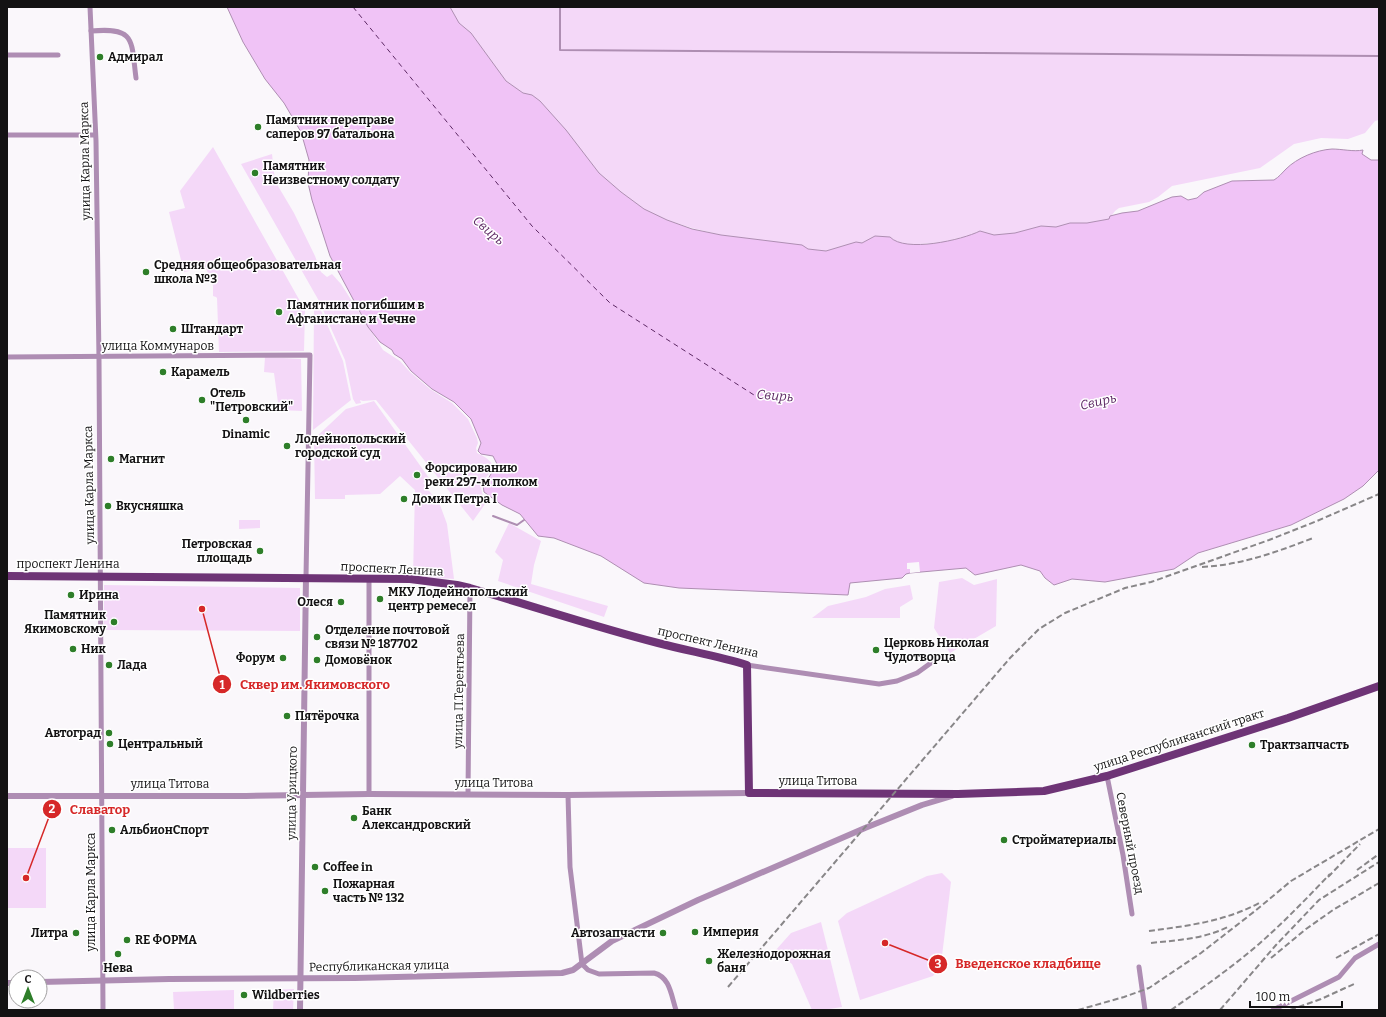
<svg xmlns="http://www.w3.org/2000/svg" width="1386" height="1017" font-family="Bitter,serif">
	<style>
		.green { fill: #f4d8f8 }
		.water { fill: #f0c3f6; stroke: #ae8eb2 }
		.pier { fill: #faf7fb }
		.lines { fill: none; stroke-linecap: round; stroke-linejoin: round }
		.stream { stroke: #ae8eb2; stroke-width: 2 }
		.ferry { stroke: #5d2864; stroke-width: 1; stroke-dasharray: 5 4; stroke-linecap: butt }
		.minor { stroke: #ae8db3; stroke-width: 5 }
		.tertiary { stroke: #ae8db3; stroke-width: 6 }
		.primary { stroke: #6e3476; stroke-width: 8 }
		.rail { stroke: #888688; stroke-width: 2; stroke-dasharray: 6 3; stroke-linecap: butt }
		.poi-dot { fill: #2e7e29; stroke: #fff; stroke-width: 1.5 }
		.labels { text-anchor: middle; stroke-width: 3; stroke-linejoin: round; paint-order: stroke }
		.poi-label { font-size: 12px; font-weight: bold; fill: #131213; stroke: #fff; text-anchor: start }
		.street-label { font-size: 12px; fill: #131213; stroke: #fff }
		.water-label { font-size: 13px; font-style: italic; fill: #5d2864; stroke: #fff }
		.leader { fill: none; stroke: #d62828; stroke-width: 1.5 }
		.callout-dot { fill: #d62828; stroke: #fff; stroke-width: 1.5 }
		.mark-label { font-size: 12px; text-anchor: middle; font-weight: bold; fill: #fff }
		.callout-label { font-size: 13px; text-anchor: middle; font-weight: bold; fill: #d62828; stroke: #fff; stroke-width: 3; stroke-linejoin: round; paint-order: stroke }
	</style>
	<rect width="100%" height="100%" fill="#faf7fb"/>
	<!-- green -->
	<g class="green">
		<path d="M450,7H1379V120L1375,121L1365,133L1348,139L1321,138L1294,144L1260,168L1172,186L1158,197L1149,202L1119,208L1115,211L1109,219L1087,223H1070L1056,227L1041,226L1015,233L994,235L980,231L969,236L954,239L946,242L907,245L875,236L862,243L856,242L826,251L808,249L777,242L721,235L692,228L667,220L644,209L621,192L599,173L566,130L540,101L532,95L523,93L506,81L471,33L459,23Z"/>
		<path d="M213,147L305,310L304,351L219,352L217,298L216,297L213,296V286L206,268L184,272L169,212L185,208L180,191Z"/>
		<path d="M272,154L275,181L294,213L315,256L321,272L327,277L332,274L341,284L383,350L400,361L410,372L430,389L452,403L468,419L477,438L478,443L476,448L477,453C483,456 496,462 492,470C489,475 484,478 482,483C479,489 485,498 485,504L473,521L376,400L363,401L360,400L361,403L356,404L353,399L345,360L319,301L241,164Z"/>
		<path d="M319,306L343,361L351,400L313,430L314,308Z"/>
		<path d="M265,357L301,359L302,411L279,410L274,373L264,372Z"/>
		<path d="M374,401L429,478L423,483L440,505L447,524L454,579L413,576L415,490L400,476L380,494L345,495V499H315L314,439L346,409Z"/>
		<path d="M239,520H260V528L239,529Z"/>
		<path d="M509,523L541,541L534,565L531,584L608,606L604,617L498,581L503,560L495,552Z"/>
		<path d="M962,578L974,585L997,579L996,626L950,653L934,628L939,582Z"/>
		<path d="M104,585L300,588V631L104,630Z"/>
		<path d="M910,585L913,599L900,607V618H812L828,606L866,597L885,589Z"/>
		<rect x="7" y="848" width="39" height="60"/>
		<path d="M942,873L951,882L941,964L933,976L860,1000L838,921L847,913L927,876Z"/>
		<path d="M821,922L842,1007L823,1010H812L792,964L775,951L791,933Z"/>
		<path d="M294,989L293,1010H273L274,990Z"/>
		<path d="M234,990V1010H174L173,992Z"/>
	</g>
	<!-- water -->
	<path class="water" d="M227,7H450L459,23L471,33L506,81L523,93L532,95L540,101L566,130L599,173L621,192L644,209L667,220L692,229L721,235L802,245L808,249L826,251L856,242L862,243L875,236L890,237C905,253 962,240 980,231L994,235L1015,233L1041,226L1056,227L1070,223H1087L1109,219L1110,216L1122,213L1138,211L1172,197L1181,196L1188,200L1197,198L1204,192L1232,181L1274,180C1279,177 1282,173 1286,169C1297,158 1316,150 1332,149C1342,149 1354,152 1363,150L1362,154L1371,160H1379V470L1363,486L1344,499L1291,525L1198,553L1174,569L1105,582L1072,579L1054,585L1045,578L1040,571L1021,565L975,575L966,568L910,573L906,574L902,578L850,583L848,595L679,588L644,583L601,556L554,538L538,536L520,514L502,505L484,492L483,484L488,479L497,464L493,456L481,454L478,451L481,443L471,419L454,402L432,389L411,371L402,359L394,354L392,350L380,342L368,327L330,256L312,200L308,183L309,160L301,132L284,103L265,79L243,42Z"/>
	<!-- pier -->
	<path class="pier" d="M919,562L920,572L910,573V569H907V563Z"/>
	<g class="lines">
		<!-- stream -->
		<g class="stream">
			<path d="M560,7V50L1379,56"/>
			<path d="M493,516L517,525L524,520"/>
		</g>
		<!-- ferry -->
		<path class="ferry" d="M353,7L532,226L610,303L754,395"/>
		<!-- minor -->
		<g class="minor">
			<path d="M90,7L96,141L99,360L103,1010"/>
			<path d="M91,31C136,27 131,40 136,78"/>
			<path d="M7,55H58"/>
			<path d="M7,135H95"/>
			<path d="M7,357L310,355L306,577"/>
			<path d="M369,578V794"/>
			<path d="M747,665L879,684L897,681L917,673L935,660L949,656"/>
			<path d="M1107,776L1123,855L1132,914"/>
			<path d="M468,794L470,588"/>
			<path d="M568,795L570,867L582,964L588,970L599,974L654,973C670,977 671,995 676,1010"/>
			<path d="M1139,967L1145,1010"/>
			<path d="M1273,1010L1339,977L1355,958L1379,944"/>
		</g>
		<!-- tertiary -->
		<g class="tertiary">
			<path d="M7,796H246L369,794L568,795L749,793"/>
			<path d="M40,982L169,979L355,978L562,973L573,970L612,941L698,900L865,828L922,805L952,796"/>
			<path d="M7,983H16"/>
			<path d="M300,1010L306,577"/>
		</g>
		<!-- primary -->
		<path class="primary" d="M7,576L410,579L457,585L470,588C533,606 595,627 658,643C688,651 718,656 747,665L749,793L958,794L1044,791L1107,776L1288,718L1379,686"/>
		<!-- rail -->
		<g class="rail">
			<path d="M1202,567C1241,565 1277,552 1313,538"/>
			<path d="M1357,870L1379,854"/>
			<path d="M1328,877L1360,844"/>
			<path d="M1149,931C1187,926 1227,921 1261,902"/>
			<path d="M1151,943C1178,940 1203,939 1228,927"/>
			<path d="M1271,958L1306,929L1333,910L1379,883"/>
			<path d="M1336,958L1379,934"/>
			<path d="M728,987L1010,658L1039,629L1065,613L1125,588L1151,582L1269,540L1317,521L1379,494"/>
			<path d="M1078,1010L1124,997L1149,988L1201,953L1255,911L1291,881L1379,829"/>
			<path d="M1171,1010C1201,989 1231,968 1259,944C1284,922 1307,898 1330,874"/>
			<path d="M1220,1010L1276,945L1319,900L1379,862"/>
			<path d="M1290,1010L1321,999L1354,984"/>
		</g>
	</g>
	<!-- markers -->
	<g class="poi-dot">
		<circle cx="100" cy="57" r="4"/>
		<circle cx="258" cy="127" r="4"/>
		<circle cx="255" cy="173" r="4"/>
		<circle cx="146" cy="272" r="4"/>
		<circle cx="279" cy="312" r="4"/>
		<circle cx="173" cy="329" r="4"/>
		<circle cx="163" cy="372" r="4"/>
		<circle cx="202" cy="400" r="4"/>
		<circle cx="246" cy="420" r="4"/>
		<circle cx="287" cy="446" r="4"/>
		<circle cx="111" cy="459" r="4"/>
		<circle cx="417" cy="475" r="4"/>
		<circle cx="404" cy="499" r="4"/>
		<circle cx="108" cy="506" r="4"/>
		<circle cx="260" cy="551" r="4"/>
		<circle cx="71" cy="595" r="4"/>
		<circle cx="380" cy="599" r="4"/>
		<circle cx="341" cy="602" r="4"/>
		<circle cx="114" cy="622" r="4"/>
		<circle cx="317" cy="637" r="4"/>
		<circle cx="73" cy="649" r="4"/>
		<circle cx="876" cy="650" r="4"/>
		<circle cx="283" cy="658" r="4"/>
		<circle cx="317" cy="660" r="4"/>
		<circle cx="109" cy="665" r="4"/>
		<circle cx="287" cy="716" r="4"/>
		<circle cx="109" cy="733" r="4"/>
		<circle cx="110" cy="744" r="4"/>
		<circle cx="1252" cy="745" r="4"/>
		<circle cx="354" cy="818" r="4"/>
		<circle cx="112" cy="830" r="4"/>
		<circle cx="1004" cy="840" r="4"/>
		<circle cx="315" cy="867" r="4"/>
		<circle cx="325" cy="891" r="4"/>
		<circle cx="695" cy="932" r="4"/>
		<circle cx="76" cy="933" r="4"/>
		<circle cx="663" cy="933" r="4"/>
		<circle cx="127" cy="940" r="4"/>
		<circle cx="118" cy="954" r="4"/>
		<circle cx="709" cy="961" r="4"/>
		<circle cx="244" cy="995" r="4"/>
	</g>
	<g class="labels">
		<!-- poi labels -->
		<g class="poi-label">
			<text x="108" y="61">Адмирал</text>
			<text x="266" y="124">Памятник переправе<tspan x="266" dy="14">саперов 97 батальона</tspan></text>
			<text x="263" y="170">Памятник<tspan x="263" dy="14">Неизвестному солдату</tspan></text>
			<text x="154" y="269">Средняя общеобразовательная<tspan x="154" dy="14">школа №3</tspan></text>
			<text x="287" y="309">Памятник погибшим в<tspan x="287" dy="14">Афганистане и Чечне</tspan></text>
			<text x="181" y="333">Штандарт</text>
			<text x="171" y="376">Карамель</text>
			<text x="210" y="397">Отель<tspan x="210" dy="14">"Петровский"</tspan></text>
			<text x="246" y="438" text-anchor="middle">Dinamic</text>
			<text x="295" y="443">Лодейнопольский<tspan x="295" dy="14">городской суд</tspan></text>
			<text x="119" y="463">Магнит</text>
			<text x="425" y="472">Форсированию<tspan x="425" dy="14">реки 297-м полком</tspan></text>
			<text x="412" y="503">Домик Петра I</text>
			<text x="116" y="510">Вкусняшка</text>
			<text x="252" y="548" text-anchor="end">Петровская<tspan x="252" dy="14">площадь</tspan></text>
			<text x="388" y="596">МКУ Лодейнопольский<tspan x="388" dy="14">центр ремесел</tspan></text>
			<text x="79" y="599">Ирина</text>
			<text x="333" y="606" text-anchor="end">Олеся</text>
			<text x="106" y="619" text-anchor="end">Памятник<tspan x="106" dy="14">Якимовскому</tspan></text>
			<text x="325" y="634">Отделение почтовой<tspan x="325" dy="14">связи № 187702</tspan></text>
			<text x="884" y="647">Церковь Николая<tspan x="884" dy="14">Чудотворца</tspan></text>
			<text x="81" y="653">Ник</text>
			<text x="275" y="662" text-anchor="end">Форум</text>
			<text x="325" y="664">Домовёнок</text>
			<text x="117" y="669">Лада</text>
			<text x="295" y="720">Пятёрочка</text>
			<text x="101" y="737" text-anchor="end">Автоград</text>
			<text x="118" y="748">Центральный</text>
			<text x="1260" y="749">Трактзапчасть</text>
			<text x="362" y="815">Банк<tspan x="362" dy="14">Александровский</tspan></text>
			<text x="120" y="834">АльбионСпорт</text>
			<text x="1012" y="844">Стройматериалы</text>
			<text x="323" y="871">Coffee in</text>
			<text x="333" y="888">Пожарная<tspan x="333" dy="14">часть № 132</tspan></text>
			<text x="703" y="936">Империя</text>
			<text x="68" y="937" text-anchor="end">Литра</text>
			<text x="655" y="937" text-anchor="end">Автозапчасти</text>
			<text x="135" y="944">RE ФОРМА</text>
			<text x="717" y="958">Железнодорожная<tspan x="717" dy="14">баня</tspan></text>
			<text x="118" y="972" text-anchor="middle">Нева</text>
			<text x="252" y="999">Wildberries</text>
		</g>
		<!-- street labels -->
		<g class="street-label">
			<text transform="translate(85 161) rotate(-91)" y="4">улица Карла Маркса</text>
			<text x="158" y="350">улица Коммунаров</text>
			<text transform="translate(89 485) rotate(-91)" y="4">улица Карла Маркса</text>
			<text x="68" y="568">проспект Ленина</text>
			<text transform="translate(392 569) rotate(3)" y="4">проспект Ленина</text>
			<text transform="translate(708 642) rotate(13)" y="4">проспект Ленина</text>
			<text transform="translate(459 691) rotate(-89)" y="4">улица П.Терентьева</text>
			<text transform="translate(1179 740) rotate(-18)" y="4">улица Республиканский тракт</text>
			<text x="818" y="785">улица Титова</text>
			<text x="494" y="787">улица Титова</text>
			<text x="170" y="788">улица Титова</text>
			<text transform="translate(292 793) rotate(-89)" y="4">улица Урицкого</text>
			<text transform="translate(1130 843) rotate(79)" y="4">Северный проезд</text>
			<text transform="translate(91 892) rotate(-90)" y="4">улица Карла Маркса</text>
			<text transform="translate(379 966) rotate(-1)" y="4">Республиканская улица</text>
		</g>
		<!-- water labels -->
		<g class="water-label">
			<text transform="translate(489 230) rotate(41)" y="5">Свирь</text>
			<text transform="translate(775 395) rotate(5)" y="5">Свирь</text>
			<text transform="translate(1098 401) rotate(-13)" y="5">Свирь</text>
		</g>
	</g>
	<!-- callouts -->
	<path class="leader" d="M202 609L222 684M26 878L52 809M885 943L938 964"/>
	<g class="callout-dot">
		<circle cx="202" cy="609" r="4"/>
		<circle cx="26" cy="878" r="4"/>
		<circle cx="885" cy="943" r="4"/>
		<circle cx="222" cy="684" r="10"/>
		<circle cx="52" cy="809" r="10"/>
		<circle cx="938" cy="964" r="10"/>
	</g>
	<g class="mark-label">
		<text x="222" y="689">1</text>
		<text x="52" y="813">2</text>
		<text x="938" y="968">3</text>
	</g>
	<g class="callout-label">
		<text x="315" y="689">Сквер им. Якимовского</text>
		<text x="100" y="814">Славатор</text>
		<text x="1028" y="968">Введенское кладбище</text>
	</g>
	<!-- border -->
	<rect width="1386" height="1017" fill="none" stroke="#131213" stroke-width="16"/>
	<!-- north arrow -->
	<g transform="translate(28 989)"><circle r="19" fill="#ffffff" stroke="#a1a0a1"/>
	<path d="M0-3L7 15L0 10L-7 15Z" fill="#2e7e29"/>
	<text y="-6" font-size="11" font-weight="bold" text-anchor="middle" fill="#131213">С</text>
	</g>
	<!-- scale -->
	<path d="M1250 1001v6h92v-6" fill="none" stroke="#131213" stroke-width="2"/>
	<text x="1256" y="1001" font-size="12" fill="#131213" stroke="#ffffff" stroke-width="3" paint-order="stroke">100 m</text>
</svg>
